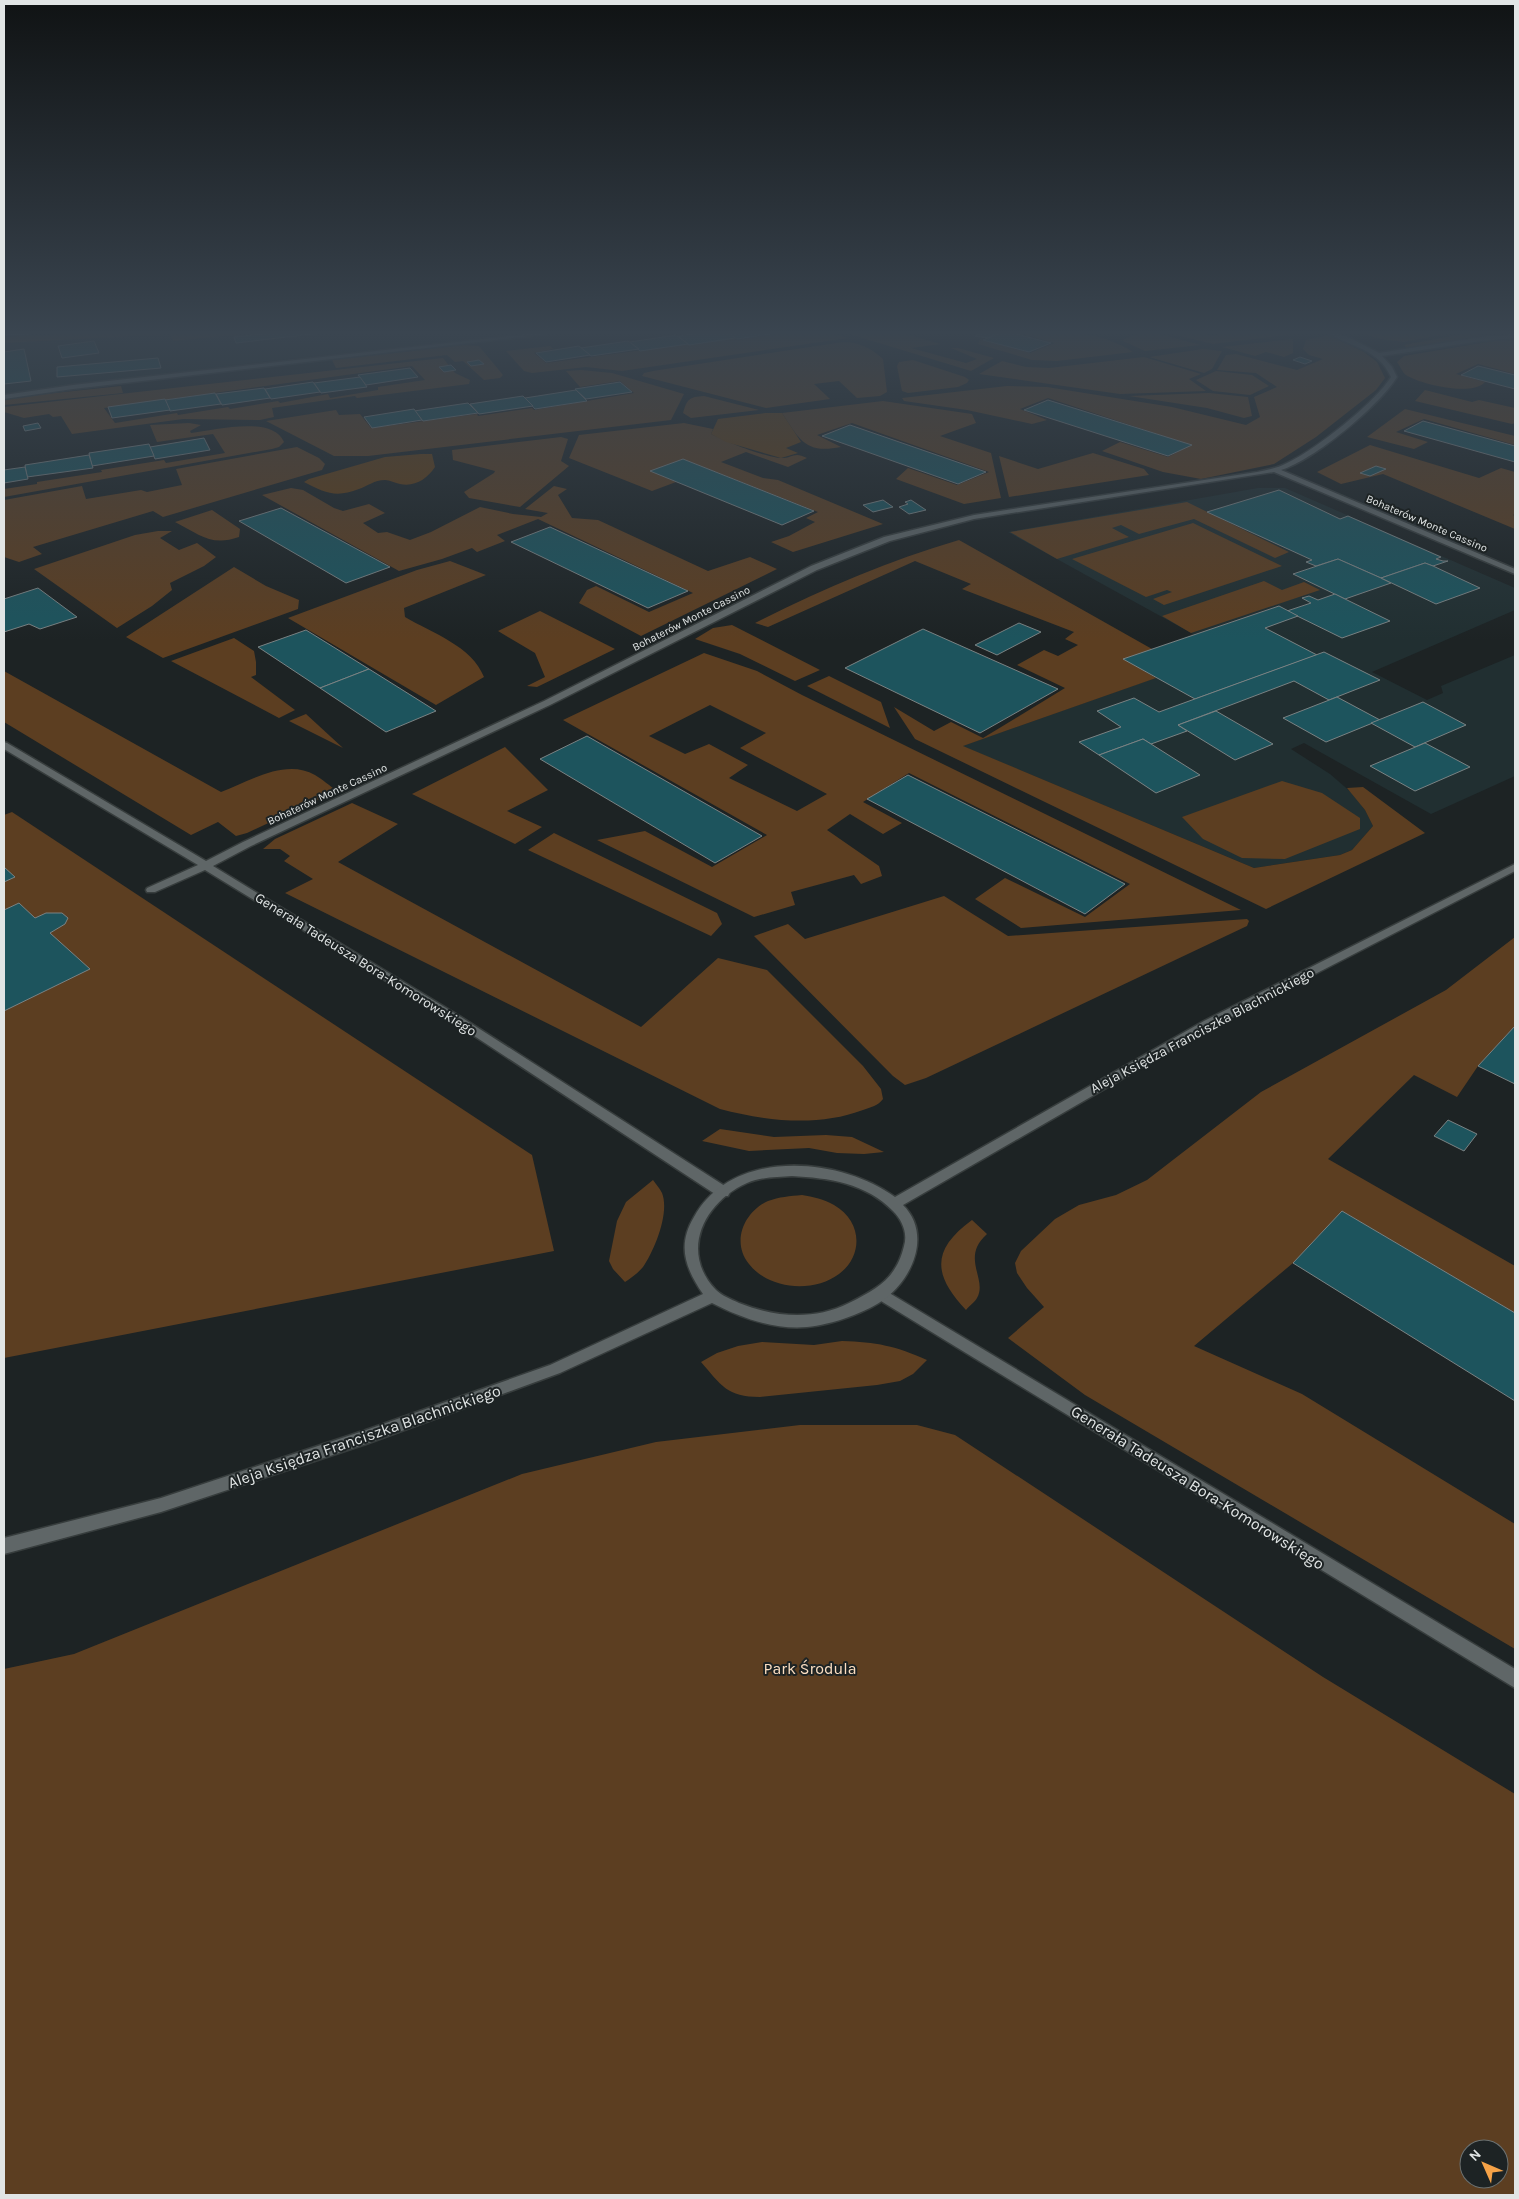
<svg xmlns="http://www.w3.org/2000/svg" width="1519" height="2199" font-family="Karla,sans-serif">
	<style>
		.built { fill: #212f31 }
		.green { fill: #5c3e21; fill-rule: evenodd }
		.forest { fill: #633d12 }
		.building { fill: #1d545d; stroke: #7a8283 }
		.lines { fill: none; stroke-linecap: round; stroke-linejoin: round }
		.minor-casing { stroke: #373d3d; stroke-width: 3 }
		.tertiary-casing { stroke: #373d3d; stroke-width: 3 }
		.minor { fill: #5f6667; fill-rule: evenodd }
		.tertiary { fill: #5f6667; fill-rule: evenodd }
		.tram { stroke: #c6caca; stroke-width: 1 }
		.labels { text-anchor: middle; stroke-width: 4; stroke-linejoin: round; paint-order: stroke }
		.far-street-label { font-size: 11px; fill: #e1e5e5; stroke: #1d2324 }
		.street-label { font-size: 14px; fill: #e1e5e5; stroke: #1d2324 }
		.near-street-label { font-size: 16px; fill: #e1e5e5; stroke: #1d2324 }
		.near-park-label { font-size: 16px; fill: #fcdec1; stroke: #1d2324 }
	</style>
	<rect width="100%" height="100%" fill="#1d2324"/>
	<!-- built -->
	<g class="built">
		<path d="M4,332H101L4,337Z"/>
		<path d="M263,332H534L260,362L4,395V343L170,334L173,341Z"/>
		<path d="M1258,488H1285L1515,588V610L1372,672L1427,700L1443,693L1441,686L1515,655V776L1431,814L1304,743L1291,749L1330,774L1352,793L1365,810L1373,826L1352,850L1340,855L1254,868L962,746L1155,678L1123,659L1193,634L1008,532Z"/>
	</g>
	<!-- green -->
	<g class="green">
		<path d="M101,332H263L173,341L170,334L4,343V337Z"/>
		<path d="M775,332H827L848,338L622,371L586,367L532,373L524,371L506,351L550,346L553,349L534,353L546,363L733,338L736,340L777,334Z"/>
		<path d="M843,332H898L941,344L911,348L966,363L977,359L951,348H958L994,358L971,371Z"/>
		<path d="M1016,332C1059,332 1095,328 1133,352L1057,361L1032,360L978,344L980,339L1030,353L1055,343Z"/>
		<path d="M1143,332H1151L1201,345L1145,351L1123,341L1124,339Z"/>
		<path d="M1164,332H1196L1213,336L1224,332H1311L1213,344Z"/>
		<path d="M1357,332H1455L1404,342L1381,339Z"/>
		<path d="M1473,332H1485L1478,336L1408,349L1404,345Z"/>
		<path d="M1328,335L1364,352L1377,362L1385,378L1376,390L1316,437L1274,464L1201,479L1163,472L1102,451L1120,442L1168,457L1191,445L1048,398L1020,409L1047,420L1032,424L967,410L904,401L902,398L1007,386L1047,387L1172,407L1246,425L1260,417L1254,397L1277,387L1256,373L1217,370L1226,355L1236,354L1297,370L1323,359L1309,355L1303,349L1306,340Z"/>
		<path d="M1511,338L1515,339V374L1478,364L1456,374L1485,382C1472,397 1420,384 1406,375C1402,372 1400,366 1397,362L1404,356Z"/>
		<path d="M1293,339V353L1284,357L1266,352L1255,356L1222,347Z"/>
		<path d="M843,342C859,342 871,348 883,359L887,392L880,396L857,398L839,381L814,384L830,399L766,408L642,376L644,373L653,371Z"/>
		<path d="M464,345L479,346L503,375L500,378L484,380L463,361L455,362L447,355L336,368L332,360Z"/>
		<path d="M1203,349L1222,351L1212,369L1204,373L1149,357Z"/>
		<path d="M1144,357L1201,374L1189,379L1206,391L1120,394L979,374L1002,361L1026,367L1049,368Z"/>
		<path d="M443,358L455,373L470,380L469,384L357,398L355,396L272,408L274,417L260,420L183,419L72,434L61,416L53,417L49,414L24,418L4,412V407ZM412,366L425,380L378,387V390L330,398L328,394L280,403L278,401L230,409L228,407L178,415L177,413L115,423L104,408Z"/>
		<path d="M913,360L965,377L969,380L967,383L958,387L908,393L902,391L897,366L899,362Z"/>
		<path d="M581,370L612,373L684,394L671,420L368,456H334L266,421L336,410L339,415L360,414L371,428L477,414L478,416L532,408L534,410L634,393L620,381L580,387L566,371Z"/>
		<path d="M1216,371L1252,375L1269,386L1250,395L1213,391L1196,380Z"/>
		<path d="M121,386L123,393L4,405V400L17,397Z"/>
		<path d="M1425,390L1472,402L1479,400L1515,408V423L1512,424L1415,401Z"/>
		<path d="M1209,393L1248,397L1252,416L1244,418L1207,408L1129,396Z"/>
		<path d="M704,396L759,410L691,418L683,413C687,399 689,397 704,396Z"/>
		<path d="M883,401L972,414L976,423L940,436L991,453L1001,498L964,504L896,479L908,468L957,485L989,472L852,423L817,435L841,447C805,454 800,440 782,413Z"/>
		<path d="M1405,409L1515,436V445L1424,419L1396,432L1428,442L1414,449L1367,437Z"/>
		<path d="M189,423L201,425L190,431L191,433C215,430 272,415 284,442L279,447L272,449L4,497V489L37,484V482L102,472L101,470L164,460L166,463L225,453L213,434L157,442L150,425Z"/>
		<path d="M684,423L713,429L711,434C724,441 767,458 781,458C793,458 794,451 807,458L788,467L746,452L721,462L763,478L778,480L883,524L793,552L771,542L789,536L815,522L806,518L818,512L683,459L651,471L676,482L652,491L569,458L579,435Z"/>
		<path d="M561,437L568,439L561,461L569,466L520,507L469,498L464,492L494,473L495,471L453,460L452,450Z"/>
		<path d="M1370,445L1479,478L1501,468L1515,472V514L1513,515L1515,516V529L1383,474L1341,484L1317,472Z"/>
		<path d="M297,447L319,458L325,464L322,470L163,517L153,511L33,547L42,554L19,562L4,557V500L82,486L86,499L141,490L147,492L182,485L176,469Z"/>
		<path d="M1093,453L1144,469L1149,475L1009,497L999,456L1038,469Z"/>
		<path d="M554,486L567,489L558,495L572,518L598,520L708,571L750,557L777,569L641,636L579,603L587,590L596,586L649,612L693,593L538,519L497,535L505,541L477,552L472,548L442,559L399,571L262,495L291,488L303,490L334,508L343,511L369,504L385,513L363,523L378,533L387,532L410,540L431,532L480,507L513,514L541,517L548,513L525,509Z"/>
		<path d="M1187,502L1289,552L1275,558L1194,519L1139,534L1121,525L1112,528L1129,537L1057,559L1010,532Z"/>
		<path d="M212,510L240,529L239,537C211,547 199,534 175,522Z"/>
		<path d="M1193,523L1282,566L1164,605L1153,599L1172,592L1167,590L1146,597L1072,559Z"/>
		<path d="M158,531H172L160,538L179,550L197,543L216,557L204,566L170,583L172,590L152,606L117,628L34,569L135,535Z"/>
		<path d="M959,540L1152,649L1124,659L1156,678L963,746L1254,868L1340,855L1352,850L1373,826L1365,810L1347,788L1363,787L1425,833L1266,909L915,739L894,707L934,731L951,722L983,738L1065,688L1017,665L1044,650L1058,656L1078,645L1065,639L1074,632L962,589L971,584L915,561L768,627L755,623C821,590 887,561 959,540Z"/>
		<path d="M450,561L486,575L404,608L405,617C432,633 472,646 484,677L436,705L288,618L417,570Z"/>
		<path d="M234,567L266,586L299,600L298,609L163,658L126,637Z"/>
		<path d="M1264,581L1282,590L1304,582L1320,590L1191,633L1162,616Z"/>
		<path d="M540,611L615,649L537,687L527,686L545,677L535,653L498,631Z"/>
		<path d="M732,625L820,670L795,681L740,654L695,639L713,628Z"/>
		<path d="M234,638L254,651L256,662V675L251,677L295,710L279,718L171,661Z"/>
		<path d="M704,653L757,671L802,695L1241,910L1021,928L975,899L1005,878L1085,917L1130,884L909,773L863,802L902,823L883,834L850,814L827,830L879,866L882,876L861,884L854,875L791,892L795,905L754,917L597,840L645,831L712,867L767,835L563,720ZM710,705L766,733L740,748L827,794L797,811L729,778L748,765L709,744L685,754L649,736Z"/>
		<path d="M4,671L221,792C248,782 285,758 315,775C322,779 330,786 337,791L247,833L236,836L218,822L191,835L4,722Z"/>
		<path d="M829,676L881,702L890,728L807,686Z"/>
		<path d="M306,714L343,748L289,721Z"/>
		<path d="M505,747L548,790L507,811L542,827L515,844L412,794Z"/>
		<path d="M1282,781L1322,793L1360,818V829L1285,859L1242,858L1203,839L1182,817Z"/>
		<path d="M352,803L398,824L338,862L641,1027L718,958L767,970L863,1066L881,1089L883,1099C878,1106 871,1107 863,1110C818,1127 766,1121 720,1109L285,893L313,879L284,861L290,856L280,849H263L275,839Z"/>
		<path d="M12,812L532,1155L554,1251L4,1358V815Z"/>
		<path d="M554,833L717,913L722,924L711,936L528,850Z"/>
		<path d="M944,896L1008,936L1247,919L1249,921L1247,926L926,1078L905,1085L893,1076L754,936L788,924L805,939Z"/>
		<path d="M1515,937V1026L1478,1066L1457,1097L1414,1075L1328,1159L1515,1266V1313L1342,1211L1293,1263L1194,1346L1302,1394L1515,1524V1649L1085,1395L1008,1338L1044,1307L1027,1288L1017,1273L1015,1263L1021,1251L1055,1219L1079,1205L1116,1195L1147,1180L1261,1092L1446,990Z"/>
		<path d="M720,1129L774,1137L826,1135L852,1137L884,1152L864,1154L837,1153L809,1148L749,1151L702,1141Z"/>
		<path d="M653,1180C656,1184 660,1189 662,1193C670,1213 654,1251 643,1267C638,1273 631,1278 625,1282L613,1269L609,1261L617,1221L626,1202Z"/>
		<path d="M802,1195C813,1197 824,1199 834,1205C862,1221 864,1255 839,1274C814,1293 769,1290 749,1264C731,1242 744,1212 768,1201C779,1197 790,1196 802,1195Z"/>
		<path d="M972,1220L987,1234C960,1258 988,1279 977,1298C975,1302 969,1306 966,1310C933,1275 931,1250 972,1220Z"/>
		<path d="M842,1341C876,1342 896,1346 927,1360L913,1374L900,1381L877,1385L760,1397C727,1397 721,1385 701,1362L717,1353L738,1346L762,1342L814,1345Z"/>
		<path d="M800,1425H917L955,1435L1323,1677L1515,1794V2195H4V1669L74,1654L522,1474L656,1442ZM1469,2149H1499V2179H1469Z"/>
	</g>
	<!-- forest -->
	<g class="forest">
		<path d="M765,413H782L801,442L786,448L798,453L781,458L726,442L711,434L718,419Z"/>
		<path d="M421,454H432L435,467C427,479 415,487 400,484C395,483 390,480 385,480C374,480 368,486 359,489C336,498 325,493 304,482L309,479L385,457Z"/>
	</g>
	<!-- building -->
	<g class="building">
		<path d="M280,332H329L236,343L234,337Z"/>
		<path d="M727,332L735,338L689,345L678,336L708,332Z"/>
		<path d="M727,332H774L776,333L737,339Z"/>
		<path d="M978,332H1003L988,338L975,336L983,333Z"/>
		<path d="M1003,332H1008L1051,343L1029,352L983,340Z"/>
		<path d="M676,335L688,344L640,351L630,342Z"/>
		<path d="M94,341L99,353L62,358L58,346Z"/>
		<path d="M628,341L639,349L591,356L581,348Z"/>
		<path d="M579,346L590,355L546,362L536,353Z"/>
		<path d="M24,349L31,381L4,384V352Z"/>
		<path d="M1300,357L1312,361L1305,364L1293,360Z"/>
		<path d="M158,358L161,368L57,377V367Z"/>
		<path d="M479,360L484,364L471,366L467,362Z"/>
		<path d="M451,365L456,370L444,372L439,367Z"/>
		<path d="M1478,366L1515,375V389L1461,375Z"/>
		<path d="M410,368L418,377L366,385L358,375Z"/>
		<path d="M360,377L367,387L321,393L314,383Z"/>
		<path d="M313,382L320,392L271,399L265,389Z"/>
		<path d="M620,382L632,392L586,399L575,389Z"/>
		<path d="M264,388L270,398L222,405L216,394Z"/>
		<path d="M576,390L587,401L535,409L525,398Z"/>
		<path d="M215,393L221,404L170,411L165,400Z"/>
		<path d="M523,396L533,406L479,414L470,404Z"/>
		<path d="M165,399L170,410L112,418L108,407Z"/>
		<path d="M1048,400L1192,445L1168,456L1024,410Z"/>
		<path d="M468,403L478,413L423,421L414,411Z"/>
		<path d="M414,409L422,420L372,428L364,417Z"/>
		<path d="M1423,421L1515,446V462L1404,431Z"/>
		<path d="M38,423L41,428L25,431L23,426Z"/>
		<path d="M850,425L986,472L958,484L822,436Z"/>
		<path d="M204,438L210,450L155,459L150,447Z"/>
		<path d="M149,444L154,456L92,466L89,453Z"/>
		<path d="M89,455L93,468L27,477L25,465Z"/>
		<path d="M683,459L814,511L782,525L650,471Z"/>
		<path d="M1376,466L1386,469L1370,476L1360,473Z"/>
		<path d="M25,467L28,479L4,483V470Z"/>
		<path d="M1279,490L1340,519L1348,516L1441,557L1436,559L1443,561H1448L1433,566L1425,563L1381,578L1338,559L1316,566L1306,562L1312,560L1207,512Z"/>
		<path d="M883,500L893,507L873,512L863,505Z"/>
		<path d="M911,500L926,510L909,514L899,507L908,504L905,502Z"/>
		<path d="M281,508L390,567L346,583L239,521Z"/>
		<path d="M550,527L688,591L648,608L511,542Z"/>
		<path d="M1338,559L1381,578L1391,583L1345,599L1293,574Z"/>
		<path d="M1425,563L1433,566L1480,588L1436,604L1381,578Z"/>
		<path d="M38,588L77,617L40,629L29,624L4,632V599Z"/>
		<path d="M1335,594L1345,599L1390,621L1342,638L1287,611L1311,603L1302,598L1309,596L1318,600Z"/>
		<path d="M1279,606L1298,616L1265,628L1317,655L1195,699L1123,659Z"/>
		<path d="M1019,623L1041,632L997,655L975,645Z"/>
		<path d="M923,629L1058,689L980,733L845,668Z"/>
		<path d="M306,630L369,669L320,688L258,647Z"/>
		<path d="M1324,652L1380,680L1329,700L1294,681L1178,725L1187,731L1151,744L1143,739L1099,755L1079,742L1121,727L1097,711L1134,698L1159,712Z"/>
		<path d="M369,669L436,711L386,732L320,688Z"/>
		<path d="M1337,697L1380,720L1326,742L1283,718Z"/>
		<path d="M1423,702L1466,725L1415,747L1371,723Z"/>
		<path d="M1216,711L1273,744L1235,760L1178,725Z"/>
		<path d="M587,736L762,836L715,863L540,759Z"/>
		<path d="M1143,739L1151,744L1200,775L1156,793L1099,755Z"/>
		<path d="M1425,743L1470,767L1415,791L1370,766Z"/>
		<path d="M908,775L1125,884L1085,914L867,799Z"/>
		<path d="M4,867L15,877L4,882Z"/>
		<path d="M19,903L35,918L46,913H62L68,918L65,924L50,933L90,969L4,1011V910Z"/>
		<path d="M1515,1026V1084L1478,1066Z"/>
		<path d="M1448,1120L1477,1134L1464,1151L1434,1136Z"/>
		<path d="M1342,1211L1515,1313V1401L1293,1263Z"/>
	</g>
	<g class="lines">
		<!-- minor casing -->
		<g class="minor-casing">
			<g id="minor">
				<path d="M545,332H563L73,389L4,399V395L73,385Z"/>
				<path d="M1326,332H1334L1350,338L1379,353L1481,337L1515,334V338L1481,341L1382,356L1392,367L1397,377C1379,406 1314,460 1281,470L1515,569V574L1274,472L974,519L890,541L817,570L550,705L251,846L213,866L461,1017L728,1188L730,1192L728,1196H718L453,1022L205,870L155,892H147L146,890L147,888L198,865L4,749V742L7,743L206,861L243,842L544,701L811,566L884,537L974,515L1257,472C1267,470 1278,468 1287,463C1315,450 1375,403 1391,377C1378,348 1350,347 1326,332Z"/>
				<path d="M881,1288L1515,1669V1688L876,1298L874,1294L876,1290Z"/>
			</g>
		</g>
		<!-- tertiary casing -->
		<g class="tertiary-casing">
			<path id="tertiary" d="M1515,864V871L1212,1027L903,1205C931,1233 914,1276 886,1298C868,1312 831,1325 807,1327C775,1330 741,1318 712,1303L560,1373L366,1444L161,1512L4,1554V1538L161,1498L366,1430L550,1365L703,1294C685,1268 677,1245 694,1217C732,1148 839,1156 895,1197L1204,1021ZM792,1176C829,1178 866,1183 893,1211C902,1220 908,1233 904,1246C896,1279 877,1289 849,1303C813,1321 775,1317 739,1303C731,1299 722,1296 716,1290C679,1252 704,1202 747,1183C761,1177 777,1177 792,1176Z"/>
		</g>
		<!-- minor -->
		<use href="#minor" class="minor"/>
		<!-- tertiary -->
		<use href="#tertiary" class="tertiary"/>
		<!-- tram -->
		<path class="tram" d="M4,335L64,332"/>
	</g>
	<!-- sky -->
	<linearGradient id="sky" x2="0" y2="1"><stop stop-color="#101314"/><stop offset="0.52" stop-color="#3a4550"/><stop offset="1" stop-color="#3a4550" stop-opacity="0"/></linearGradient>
	<rect width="1519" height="640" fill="url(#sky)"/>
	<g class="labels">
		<!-- far-street labels -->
		<g class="far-street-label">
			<text transform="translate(1427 523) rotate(23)" y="4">Bohaterów Monte Cassino</text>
			<text transform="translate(691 618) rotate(-27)" y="4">Bohaterów Monte Cassino</text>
			<text transform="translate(327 794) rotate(-25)" y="4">Bohaterów Monte Cassino</text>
		</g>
		<!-- street labels -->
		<g class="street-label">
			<text transform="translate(366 964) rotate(32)" y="5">Generała Tadeusza Bora-Komorowskiego</text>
			<text transform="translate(1202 1030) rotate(-28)" y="5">Aleja Księdza Franciszka Blachnickiego</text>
		</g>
		<!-- near-street labels -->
		<g class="near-street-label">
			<text transform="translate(364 1436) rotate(-19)" y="6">Aleja Księdza Franciszka Blachnickiego</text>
			<text transform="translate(1198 1487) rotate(32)" y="6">Generała Tadeusza Bora-Komorowskiego</text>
		</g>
		<!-- near-park labels -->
		<g class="near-park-label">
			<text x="810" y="1674">Park Środula</text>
		</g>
	</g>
	<!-- border -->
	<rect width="1519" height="2199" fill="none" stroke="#e1e5e5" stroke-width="10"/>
	<!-- north arrow -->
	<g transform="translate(1484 2164) rotate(315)"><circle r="24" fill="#1d2324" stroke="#6b7171"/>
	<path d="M0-4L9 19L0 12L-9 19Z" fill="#f6a247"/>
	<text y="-8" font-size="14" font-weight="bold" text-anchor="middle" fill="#e1e5e5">N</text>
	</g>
</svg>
